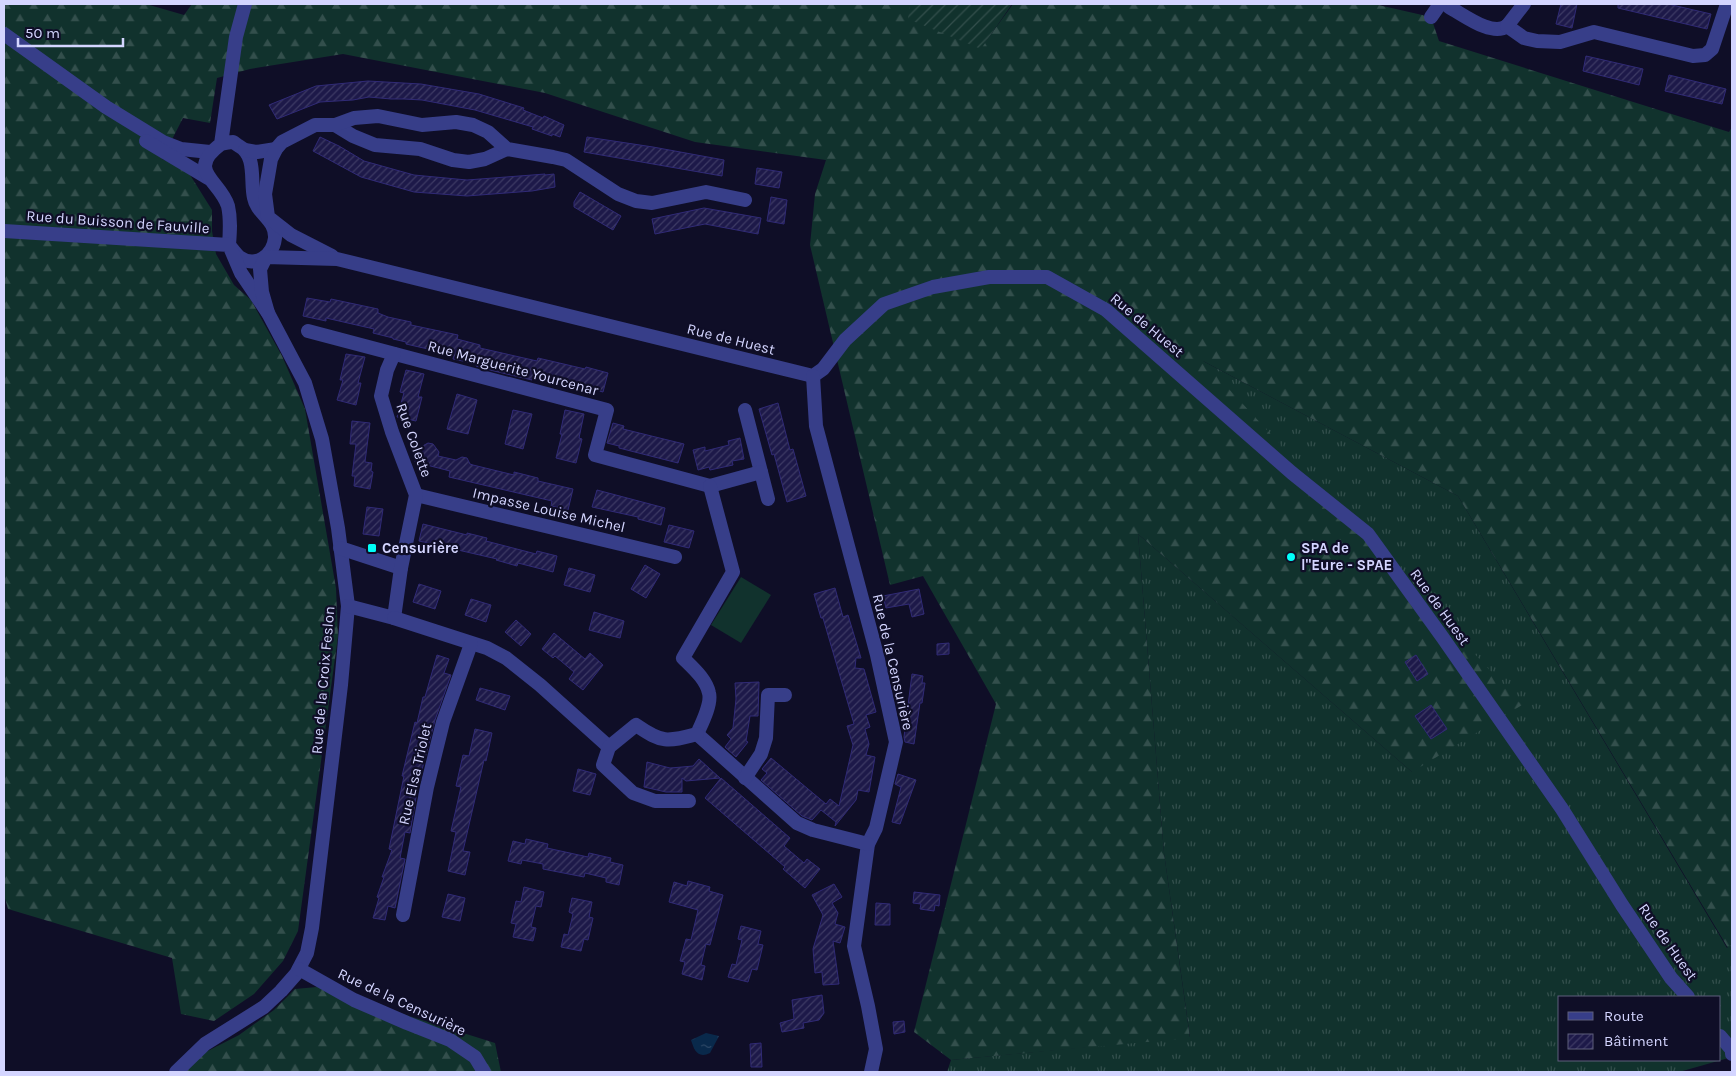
<svg xmlns="http://www.w3.org/2000/svg" width="1736" height="1076" font-family="Karla,sans-serif">
	<style>
		.grass { fill: url(#grass-tufts); fill-rule: evenodd }
		.forest { fill: url(#forest-firs) }
		.garden { fill: url(#garden-furrows) }
		.pitch { fill: #11322d }
		.water { fill: url(#water-ripples) }
		.building { fill: url(#building-hatch); stroke: #302a76 }
		.lines { fill: none; stroke-linecap: round; stroke-linejoin: round }
		.minor { stroke: #373e89; stroke-width: 14 }
		.poi-dot { fill: #00fff9; stroke: #0f0e27; stroke-width: 2 }
		.labels { text-anchor: middle; stroke-width: 4.5; stroke-linejoin: round; paint-order: stroke }
		.street-label { font-size: 15px; fill: #d4d5ff; stroke: #0f0e27 }
		.poi-label { font-size: 15px; font-weight: bold; fill: #d4d5ff; stroke: #0f0e27; text-anchor: start }
	</style>
	<defs>
		<pattern id="grass-tufts" width="24" height="20" patternUnits="userSpaceOnUse" patternTransform="scale(1.25)"><rect width="24" height="20" fill="#11322d"/><path d="M3 7l-1-3M5 7V3M7 7l1-3M15 17l-1-3M17 17v-4M19 17l1-3" fill="none" stroke="#334f4c"/></pattern>
		<pattern id="forest-firs" width="22" height="20" patternUnits="userSpaceOnUse" patternTransform="scale(1.25)"><rect width="22" height="20" fill="#11322d"/><path d="M5 1l3.5 6h-7zM16 11l3.5 6h-7z" fill="#334f4c"/></pattern>
		<pattern id="garden-furrows" width="10" height="10" patternUnits="userSpaceOnUse" patternTransform="scale(1.25)"><rect width="10" height="10" fill="#11322d"/><path d="M-1 1l2-2M0 10L10 0M9 11l2-2" fill="none" stroke="#334f4c"/></pattern>
		<pattern id="water-ripples" width="26" height="14" patternUnits="userSpaceOnUse" patternTransform="scale(1.25)"><rect width="26" height="14" fill="#09294b"/><path d="M2 4q2-2 4 0t4 0M15 11q2-2 4 0t4 0" fill="none" stroke="#2c4766"/></pattern>
		<pattern id="building-hatch" width="6" height="6" patternUnits="userSpaceOnUse" patternTransform="scale(1.25)"><rect width="6" height="6" fill="#1d1949"/><path d="M-1 1l2-2M0 6l6-6M5 7l2-2" fill="none" stroke="#3d3a64"/></pattern>
	</defs>
	<rect width="100%" height="100%" fill="#0f0e27"/>
	<!-- grass -->
	<path class="grass" d="M1201,360L1458,496L1727,948L1732,943V1057L1679,1072H947L951,1060L1190,1037L1164,853L1138,534L1412,772ZM1560,997H1720V1060H1560Z"/>
	<!-- forest -->
	<g class="forest">
		<path d="M4,4H146L184,15L192,4H910L981,48L1013,4H1374L1431,17L1439,41L1729,132L1732,127V943L1728,948L1458,496L1203,361L1522,705L1412,772L1138,534L1164,853L1190,1038L951,1060L914,1032L996,704L923,576L890,585L810,245L815,194L826,160L695,142L545,93L343,54L250,69L217,78L210,123L183,118L162,159L187,170L212,210V231L216,254L234,285L251,300L282,356L305,409L336,588L338,636L298,931L283,961L254,994L214,1021L181,1014L172,958L8,909L4,895Z"/>
		<path d="M317,987L495,1043L501,1072H184L200,1055L239,1035L274,1010L295,989Z"/>
	</g>
	<!-- garden -->
	<path class="garden" d="M910,4H1012L981,49L908,19Z"/>
	<!-- pitch -->
	<path class="pitch" d="M741,577L771,595L741,643L711,625Z"/>
	<!-- water -->
	<path class="water" d="M706,1033L719,1036L710,1053C698,1059 694,1050 691,1040Z"/>
	<!-- building -->
	<g class="building">
		<path d="M1561,4H1577L1572,28L1556,24Z"/>
		<path d="M1618,4H1668L1711,14L1707,29L1618,8Z"/>
		<path d="M1586,56L1643,69L1639,85L1583,71Z"/>
		<path d="M1669,75L1726,89L1722,104L1665,91Z"/>
		<path d="M368,81L421,84L479,94L524,108L523,110L543,118L544,116L564,125L560,137L552,134V136L532,129L533,127L475,110L422,100L404,99H391L369,97L353,100L320,102L277,119L269,105L316,86Z"/>
		<path d="M320,137L339,146L364,161L414,175L467,180L545,174V175L554,174L555,187L532,191L467,196L414,192L361,177L313,151Z"/>
		<path d="M587,137L653,147L724,160L722,176L584,152Z"/>
		<path d="M757,168L782,172L779,188L755,184Z"/>
		<path d="M580,192L621,216L613,230L574,207V202Z"/>
		<path d="M771,197L787,200L784,224L767,221Z"/>
		<path d="M704,208L761,218L758,234L705,224L655,234L652,219Z"/>
		<path d="M307,298L330,302L331,299L378,309V313L388,317L411,322V325L458,335L457,339L480,345V348L537,361L538,358L585,369L586,367L608,373L603,392L581,386L580,388L533,377L532,380L494,371L476,366L477,364L453,359L454,355L406,344V342L393,339V338L373,333L374,329L326,318V321L303,316Z"/>
		<path d="M346,354L365,357L358,383H361L356,405L337,400L343,380H340Z"/>
		<path d="M406,370L424,374L418,397H422L416,421L397,417L404,393L400,392Z"/>
		<path d="M457,394L477,400L468,434L447,429Z"/>
		<path d="M778,403L790,450L793,449L806,496L787,502L774,454L772,455L759,409Z"/>
		<path d="M513,410L532,414L523,449L505,444Z"/>
		<path d="M565,410L584,414L579,438L582,439L576,463L556,458L562,434H560Z"/>
		<path d="M352,421L370,423L365,462L372,463L371,471L373,472L370,489L354,486L355,476H352L356,444H350Z"/>
		<path d="M613,423L624,426L623,429L684,444L678,463L619,448V446L607,443Z"/>
		<path d="M740,438L744,459L732,461L733,465L710,470L709,467L698,470L693,450L705,447V451L729,445L728,441Z"/>
		<path d="M428,443L433,444L439,452L438,456L456,460L462,457L467,458L470,464L473,465L514,475V472L538,478V481L573,489L568,510L551,506L552,501L449,477L450,471L415,462L419,448Z"/>
		<path d="M597,490L665,508L661,525L638,519V517L592,507Z"/>
		<path d="M367,507L383,509L379,536L363,534Z"/>
		<path d="M423,524L467,535V533L487,538L486,541L513,548L536,554L537,551L557,556L553,572L518,563L517,566L496,560L497,559L419,541Z"/>
		<path d="M669,525L694,531L689,548L664,542Z"/>
		<path d="M645,565L660,574L646,598L631,589Z"/>
		<path d="M569,568L595,575L590,592L564,585Z"/>
		<path d="M419,584L441,591L435,609L413,602Z"/>
		<path d="M835,588L843,617L848,615L861,658H856L855,668L864,669L876,712L866,715L870,727L865,729L869,744L866,755L875,757L869,792L858,790L856,800L835,826L836,822L821,810L812,820L802,816L761,780L767,773L762,769L771,758L826,804L830,799L839,806L853,745L847,726L854,724L823,618H821L814,594Z"/>
		<path d="M919,589L924,614L912,617L909,604L886,608L883,596Z"/>
		<path d="M471,599L491,605L486,622L465,615Z"/>
		<path d="M594,612L624,621L620,638L589,630Z"/>
		<path d="M516,620L531,634L521,646L505,632Z"/>
		<path d="M554,633L585,659L590,653L603,665L583,690L569,679L574,672L555,656L553,658L542,649Z"/>
		<path d="M949,643V654L937,655V644Z"/>
		<path d="M437,655L449,659L444,673L451,675L435,720L418,785L410,833L405,832L400,858L405,859L395,908L388,906L385,920L373,918L379,898L377,897L384,877H382L392,850L389,849L404,776H402L415,722L417,723L423,697H425Z"/>
		<path d="M1416,655L1428,674L1417,681L1405,662Z"/>
		<path d="M912,674L923,676L922,683H925L922,703H920L914,744L905,742L904,737Z"/>
		<path d="M759,682L758,716H750L746,741L748,742L736,757L725,747L731,739L727,735L733,728L736,699L735,683Z"/>
		<path d="M480,688L510,696L505,710L476,700Z"/>
		<path d="M1431,705L1447,729L1431,739L1415,716Z"/>
		<path d="M475,729L492,733L486,761L484,760L463,851L470,852L465,875L448,871L456,832L451,831L461,787L456,786L463,755L469,756Z"/>
		<path d="M699,759L720,778L686,781L682,778V792H666L644,787L647,762L670,768L682,767L693,766Z"/>
		<path d="M578,769L596,774L590,795L573,791Z"/>
		<path d="M898,774L916,780L900,824L892,822L901,787L895,784Z"/>
		<path d="M721,778L790,838L784,846L804,863L807,859L820,869L805,888L783,869L785,867L705,798Z"/>
		<path d="M526,839L548,844L547,848L588,857L589,853L611,858L610,862L623,865L619,885L606,882V878L585,873L584,877L543,869V864L522,860L521,864L508,861L513,841L525,844Z"/>
		<path d="M688,881L710,887L709,891L723,895L710,945L706,944L701,965L705,966L702,980L682,974L685,962L680,961L686,939L691,940L698,910L669,902L674,882L687,886Z"/>
		<path d="M834,884L842,897L832,903L838,913L835,924L845,927L840,943L833,941L839,984L823,985L822,972L815,973L813,949L823,915L812,895Z"/>
		<path d="M524,887L544,892L541,907L536,906L531,927L536,928L533,941L513,937L516,924L511,923L516,901L521,902Z"/>
		<path d="M914,892L940,895L939,906L935,905L934,911L920,909L921,904L913,903Z"/>
		<path d="M448,894L465,898L460,921L442,917Z"/>
		<path d="M572,898L592,902L589,917L593,918L588,940L584,939L581,951L561,947L564,934L568,935L573,914L569,912Z"/>
		<path d="M876,903L890,904V925H875Z"/>
		<path d="M741,926L761,931L758,944L763,945L757,970L752,969L748,982L728,977L732,964L736,965L742,940L738,939Z"/>
		<path d="M822,995L824,1013L819,1020L803,1023L804,1028L782,1032L780,1023L794,1019L792,1000Z"/>
		<path d="M904,1021L905,1032L894,1034L893,1022Z"/>
		<path d="M761,1043L762,1067H751L750,1044Z"/>
	</g>
	<g class="lines">
		<!-- minor -->
		<g class="minor">
			<path d="M1449,4V7C1464,15 1492,37 1507,26"/>
			<path d="M1431,17L1440,4"/>
			<path d="M1507,26L1524,38L1537,41L1560,42L1594,32L1693,56L1705,55L1712,49L1727,4"/>
			<path d="M1507,26L1524,4"/>
			<path d="M4,34L106,107L163,142L181,149L210,152"/>
			<path d="M335,125L353,136L375,145L420,149L453,160L469,162L485,159L507,149"/>
			<path d="M146,141L208,178"/>
			<path d="M221,144C225,143 230,142 233,142C235,143 237,145 239,146C257,156 250,181 254,198C257,214 276,219 275,238C273,255 256,269 239,257C236,254 232,249 229,245C230,232 231,219 228,206C220,180 185,171 221,144L236,37L245,4"/>
			<path d="M245,150L257,152L276,149"/>
			<path d="M4,231L229,245L241,273L268,313L305,383L322,439L338,528L348,606L341,685L312,928L307,953L296,974L281,991L264,1007L205,1044L176,1072"/>
			<path d="M332,256L291,235L268,217L265,194L271,159L276,149L282,142L315,125H335L354,118L378,116L422,125L456,122L473,125L488,132L507,149L553,157L566,160L618,194L636,201L652,203L706,192L745,200"/>
			<path d="M268,313L262,292L260,269L266,257L337,259L813,376L823,369L845,340L884,304L933,287L989,277H1047L1106,310L1292,473L1368,534L1443,638L1562,809L1622,905L1671,978L1688,997"/>
			<path d="M308,331L607,410L595,455L710,486"/>
			<path d="M813,376L816,426L877,655L896,742L876,828L868,844L854,946L868,1006L876,1049L871,1072"/>
			<path d="M745,410L768,499"/>
			<path d="M710,486L761,472"/>
			<path d="M416,495L675,557"/>
			<path d="M340,548L401,568"/>
			<path d="M348,606L394,618L401,568L416,495L392,432L381,396L387,370L394,354"/>
			<path d="M394,618L487,648L506,658L540,685L609,747"/>
			<path d="M697,734C701,725 712,704 709,693C706,679 693,668 683,658L733,572L710,486"/>
			<path d="M697,734L797,823L813,830L868,844"/>
			<path d="M745,778L761,754L766,738L768,695H785"/>
			<path d="M689,801H655L633,793L603,765L609,747L636,725C662,743 667,742 697,734"/>
			<path d="M403,915L427,787L443,722L471,644"/>
			<path d="M299,969L354,1000L407,1023L450,1040L475,1057L484,1072"/>
			<path d="M1720,1036L1732,1050V1054"/>
		</g>
	</g>
	<!-- markers -->
	<g class="poi-dot">
		<rect x="367" y="543" width="10" height="10" rx="2.5"/>
		<circle cx="1291" cy="557" r="5"/>
	</g>
	<g class="labels">
		<!-- street labels -->
		<g class="street-label">
			<text transform="translate(118 222) rotate(4)" y="5">Rue du Buisson de Fauville</text>
			<text transform="translate(1147 325) rotate(40)" y="5">Rue de Huest</text>
			<text transform="translate(731 339) rotate(14)" y="5">Rue de Huest</text>
			<text transform="translate(513 368) rotate(15)" y="5">Rue Marguerite Yourcenar</text>
			<text transform="translate(414 440) rotate(70)" y="5">Rue Colette</text>
			<text transform="translate(549 510) rotate(13)" y="5">Impasse Louise Michel</text>
			<text transform="translate(1440 607) rotate(54)" y="5">Rue de Huest</text>
			<text transform="translate(893 662) rotate(77)" y="5">Rue de la Censurière</text>
			<text transform="translate(323 680) rotate(-85)" y="5">Rue de la Croix Feslon</text>
			<text transform="translate(415 774) rotate(-77)" y="5">Rue Elsa Triolet</text>
			<text transform="translate(1668 942) rotate(55)" y="5">Rue de Huest</text>
			<text transform="translate(402 1002) rotate(25)" y="5">Rue de la Censurière</text>
		</g>
		<!-- poi labels -->
		<g class="poi-label">
			<text x="382" y="553">Censurière</text>
			<text x="1301" y="553">SPA de<tspan x="1301" dy="17">l"Eure - SPAE</tspan></text>
		</g>
	</g>
	<!-- border -->
	<rect width="1736" height="1076" fill="none" stroke="#d4d5ff" stroke-width="10"/>
	<!-- legend -->
	<rect x="1558" y="996" width="162" height="65" fill="#0f0e27" stroke="#5e5e7d"/>
	<rect x="1568" y="1012" width="25" height="8" fill="#373e89" stroke="#5e5e7d"/>
	<text x="1604" y="1021" font-size="15" fill="#d4d5ff">Route</text>
	<rect x="1568" y="1034" width="25" height="15" fill="url(#building-hatch)" stroke="#5e5e7d"/>
	<text x="1604" y="1046" font-size="15" fill="#d4d5ff">Bâtiment</text>
	<!-- scale -->
	<path d="M18 38v8h105v-8" fill="none" stroke="#d4d5ff" stroke-width="2.5"/>
	<text x="25" y="38" font-size="15" fill="#d4d5ff" stroke="#0f0e27" stroke-width="4" paint-order="stroke">50 m</text>
</svg>
